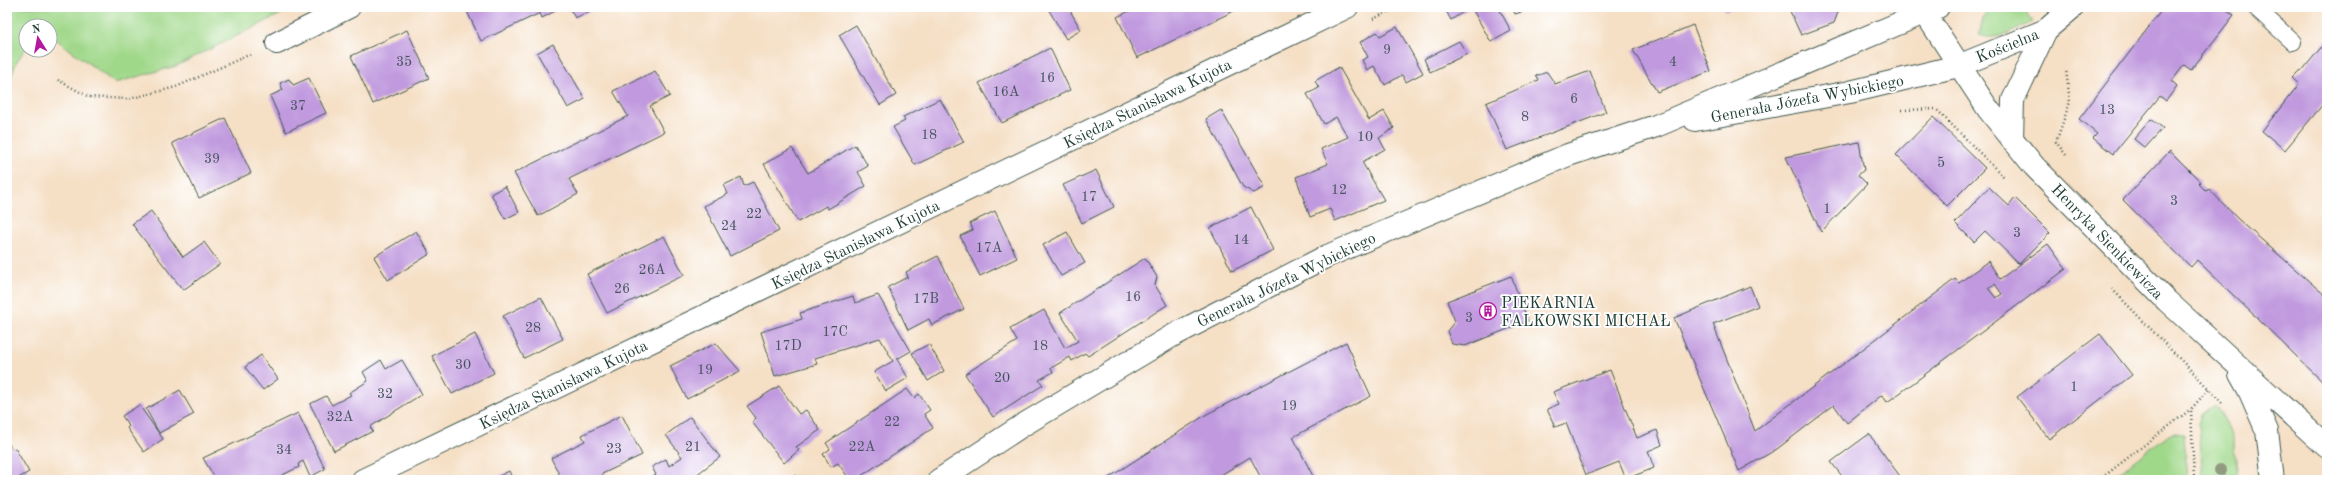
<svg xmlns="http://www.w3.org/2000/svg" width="2334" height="487" font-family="'Old Standard TT',serif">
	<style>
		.green { fill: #a0d88a; stroke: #608a5f }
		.building { fill: #c099de; fill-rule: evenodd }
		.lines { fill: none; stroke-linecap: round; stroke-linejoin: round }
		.service-casing { stroke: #3f554a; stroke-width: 18 }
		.minor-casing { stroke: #3f554a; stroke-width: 24 }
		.secondary-casing { stroke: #3f554a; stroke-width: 24 }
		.path { stroke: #3f554a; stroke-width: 2.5; stroke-dasharray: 1 3; stroke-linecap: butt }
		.service { stroke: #fff; stroke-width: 16 }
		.minor { stroke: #fff; stroke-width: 22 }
		.secondary { stroke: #fff; stroke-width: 22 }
		.tree { fill: #919b81 }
		.labels { text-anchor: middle; stroke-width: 3.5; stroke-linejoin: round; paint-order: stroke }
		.number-label { font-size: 14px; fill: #47545e }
		.street-label { font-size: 16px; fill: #1f3d34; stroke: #fff }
		.poi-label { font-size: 16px; fill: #1f3d34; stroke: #fff; text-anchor: start }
	</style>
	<rect width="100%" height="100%" fill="#fff"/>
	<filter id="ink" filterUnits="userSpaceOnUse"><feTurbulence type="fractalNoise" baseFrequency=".025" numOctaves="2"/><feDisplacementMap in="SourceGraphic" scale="8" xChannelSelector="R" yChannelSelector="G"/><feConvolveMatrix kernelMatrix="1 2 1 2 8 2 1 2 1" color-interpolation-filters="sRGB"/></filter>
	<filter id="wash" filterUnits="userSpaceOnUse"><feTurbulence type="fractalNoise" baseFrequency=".012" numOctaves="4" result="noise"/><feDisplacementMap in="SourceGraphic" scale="16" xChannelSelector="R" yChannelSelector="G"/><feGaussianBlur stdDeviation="0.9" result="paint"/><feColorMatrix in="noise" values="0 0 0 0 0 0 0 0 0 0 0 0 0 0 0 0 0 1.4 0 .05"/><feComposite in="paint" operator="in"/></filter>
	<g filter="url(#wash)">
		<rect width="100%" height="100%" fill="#f5dfc5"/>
		<!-- green -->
		<g class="green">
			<path d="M7,7H295L176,66L115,83L50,35V26H26V48L17,61L7,87Z"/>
			<path d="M1992,7H2024L2033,22C2015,30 1998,42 1979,35L1983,19Z"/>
			<path d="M2215,406C2233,427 2236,454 2238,480H2202L2198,424L2201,415Z"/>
			<path d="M2174,433L2184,434L2187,480H2109L2165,437Z"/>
		</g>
		<g id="blocks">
			<!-- building -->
			<g class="building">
				<path d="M465,7H553L555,11L542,18L540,13L481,41Z"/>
				<path d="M569,7H599L575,18Z"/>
				<path d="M1047,7H1068L1081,30L1066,39Z"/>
				<path d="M1138,7H1242L1137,58L1117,17Z"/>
				<path d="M1444,7H1498L1511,31L1491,42L1471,7L1451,20Z"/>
				<path d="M1512,7H1537L1515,14Z"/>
				<path d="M1723,7H1733L1725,11Z"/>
				<path d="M1788,7H1840L1834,23L1801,35Z"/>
				<path d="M2164,7H2223L2234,15L2191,70L2184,65L2172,81L2177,86L2166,101L2160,96L2113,154L2093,138L2097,134L2079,119Z"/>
				<path d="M856,25L896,95L880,105L839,35Z"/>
				<path d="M1693,25L1711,71L1657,92L1633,50Z"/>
				<path d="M1397,27L1423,73L1406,82L1402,75L1385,85L1374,66L1367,70L1362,60L1368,57L1360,42L1377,32L1380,36Z"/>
				<path d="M407,30L429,78L373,104L351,56Z"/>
				<path d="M2327,40V103H2324L2285,150L2262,131L2299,84L2292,78L2299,71L2301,72Z"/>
				<path d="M1459,41L1467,54L1430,72L1424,59Z"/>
				<path d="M553,44L585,99L568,108L537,53Z"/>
				<path d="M1050,48L1070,90L1002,123L979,83Z"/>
				<path d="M1339,67L1369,120L1384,111L1394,128L1379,138L1385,149L1362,162L1384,200L1335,221L1330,209L1310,217L1296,177L1328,164L1321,149L1348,137L1336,117L1324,124L1307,94L1319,88L1315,81Z"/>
				<path d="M655,71L670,96L650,106L664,132L569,179L578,194L538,216L514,173L628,116L613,91Z"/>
				<path d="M1590,71L1606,112L1507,150L1486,103L1539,80L1536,76L1547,72L1555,84Z"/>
				<path d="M309,78L326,113L286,132L270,96L283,90L280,83L289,79L293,85Z"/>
				<path d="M940,99L964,142L915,165L893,127L905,121L903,117Z"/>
				<path d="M1221,110L1265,187L1254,193L1243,187L1206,119Z"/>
				<path d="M1933,117L1985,168L1947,206L1896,155Z"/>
				<path d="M225,118L251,173L199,198L172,143Z"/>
				<path d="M2151,119L2163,128L2145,148L2134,139Z"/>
				<path d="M1859,142L1864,170L1858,175L1867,184L1821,232L1786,157Z"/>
				<path d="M855,145L868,166L858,172L866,186L828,209L826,206L798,222L764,164L792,148L808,173Z"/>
				<path d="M2170,151L2201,182L2199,184L2206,191L2209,189L2238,219L2327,297V386L2197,260L2191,267L2123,200Z"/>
				<path d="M1096,170L1114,207L1082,223L1063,185Z"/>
				<path d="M741,177L744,186L753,182L779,231L730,256L704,206L728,194L724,185Z"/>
				<path d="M505,186L519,212L505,219L491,194Z"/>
				<path d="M1989,187L2009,206L2015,198L2050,233L2019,264L1985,231L1974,242L1955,223Z"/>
				<path d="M1251,207L1273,250L1232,271L1210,228Z"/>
				<path d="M151,211L183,257L204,242L220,264L183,290L132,224Z"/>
				<path d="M995,211L1017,258L980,276L960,236L973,230L970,223Z"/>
				<path d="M416,231L430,254L388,280L374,257Z"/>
				<path d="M1067,232L1085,263L1061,276L1043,245Z"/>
				<path d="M664,236L684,275L607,313L587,274Z"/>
				<path d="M2048,244L2066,269L1900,393L1887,402L1882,395L1847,423L1834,405L1777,449L1739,471L1674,318L1750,286L1758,306L1713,324L1755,431L1955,279L1959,283L1988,261L2000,279ZM1995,284L2002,294L1996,298L1988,288Z"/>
				<path d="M938,256L964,309L932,325L929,319L908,330L888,287L908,277L906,272Z"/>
				<path d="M1145,258L1157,277L1155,285L1167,305L1088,356L1085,353L1072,361L1070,357L1051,368L1053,372L1039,380L1043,385L993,417L965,374L1017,341L1010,329L1044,310L1065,348L1078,341L1060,313Z"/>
				<path d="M1511,276L1528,321L1465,346L1452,344L1447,331L1455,321L1447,301Z"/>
				<path d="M878,295L911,351L897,359L908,378L886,391L874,372L893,361L880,338L815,358L817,364L775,376L761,332L802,319L800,313L853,296L855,303Z"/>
				<path d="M541,297L563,339L524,358L503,316Z"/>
				<path d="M475,334L494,373L452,394L432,356Z"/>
				<path d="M2100,334L2132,375L2049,439L2017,397Z"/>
				<path d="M1346,342L1371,396L1293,437L1315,480H1262L1250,457L1213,480H1105L1207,414Z"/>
				<path d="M716,343L740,371L687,399L670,366Z"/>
				<path d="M929,344L944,371L928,381L912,353Z"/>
				<path d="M261,355L278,379L263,390L245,367Z"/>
				<path d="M381,360L386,369L402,360L422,394L370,427L373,431L334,451L310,404L326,396L332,405L351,395L349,393L368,381L363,372Z"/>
				<path d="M1610,370L1637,438L1657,430L1662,445L1648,451L1654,468L1626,479L1619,462L1586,475L1566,423L1555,427L1547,409L1559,404L1553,392Z"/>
				<path d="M779,386L799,414L806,410L820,430L796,447L799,450L784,463L752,422L756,418L747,406Z"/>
				<path d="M907,389L914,398L919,394L930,410L924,414L933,428L855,480H850L838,463L831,467L823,454L830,449L826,443Z"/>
				<path d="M180,390L194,414L159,433L146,409Z"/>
				<path d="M139,405L163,439L144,452L127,428L129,426L122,416Z"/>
				<path d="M298,413L325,469L310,477L303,461L298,464L299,467L272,480H229L228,478L216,480L203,458Z"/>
				<path d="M622,415L642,455L602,474L604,477L599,480H562L551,458L585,441L582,435Z"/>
				<path d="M690,417L720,457L696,475L699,480H648L656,475L652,467L666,459L669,466L682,457L666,435Z"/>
				<path d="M1869,434L1902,479L1900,480H1845L1831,462Z"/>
				<path d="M7,441L12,449L15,448L29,472L15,480H7Z"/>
				<path d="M509,471L513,480H491Z"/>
				<path d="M795,475L799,480H790Z"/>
			</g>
		</g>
	</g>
	<g filter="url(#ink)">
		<use href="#blocks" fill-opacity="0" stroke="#3f554a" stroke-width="1"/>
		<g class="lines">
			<!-- service casing -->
			<g class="service-casing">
				<path id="service" d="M2255,7L2293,42"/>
			</g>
			<!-- minor casing -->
			<g class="minor-casing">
				<g id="minor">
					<path d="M277,43L349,7"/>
					<path d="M1695,120L1850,92L1958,66L2046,30L2073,7"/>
					<path d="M2012,140L2013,100L2046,30"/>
					<path d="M363,480L1347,7"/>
					<path d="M939,480L1023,425L1172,336L1325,257L1568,155L1656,126L1938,7"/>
				</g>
			</g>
			<!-- secondary casing -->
			<g class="secondary-casing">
				<g id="secondary">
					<path d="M1921,7L1988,109L2034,166L2167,301L2327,447"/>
					<path d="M2240,374L2249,390L2267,431L2273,480"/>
				</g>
			</g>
			<!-- path -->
			<g class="path">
				<path d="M1373,19L1398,7"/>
				<path d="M58,80L89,97L129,99L176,87L251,54"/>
				<path d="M1902,110L1936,109L2004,177"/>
				<path d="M2066,155L2056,142L2070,102L2066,70"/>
				<path d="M2112,289L2209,389"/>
				<path d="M2099,480L2191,409"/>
				<path d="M2194,480L2191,409L2209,389L2222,403"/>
			</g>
			<!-- service -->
			<use href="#service" class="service"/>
			<!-- minor -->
			<use href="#minor" class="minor"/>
			<!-- secondary -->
			<use href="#secondary" class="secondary"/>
		</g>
		<!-- trees -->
		<circle class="tree" cx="2220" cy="470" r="6"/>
	</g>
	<!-- icons -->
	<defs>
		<g id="building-ring" transform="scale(0.9)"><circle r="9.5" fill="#fff" stroke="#b5179e" stroke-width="1.5"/><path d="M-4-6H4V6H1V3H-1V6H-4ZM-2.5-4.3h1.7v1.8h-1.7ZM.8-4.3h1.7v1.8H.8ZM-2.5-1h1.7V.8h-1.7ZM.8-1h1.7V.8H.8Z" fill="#b5179e"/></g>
	</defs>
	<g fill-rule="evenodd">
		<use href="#building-ring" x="1488" y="311"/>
	</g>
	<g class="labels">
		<!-- number labels -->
		<g class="number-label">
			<text x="1387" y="54">9</text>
			<text x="404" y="66">35</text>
			<text x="1673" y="66">4</text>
			<text x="1047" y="82">16</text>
			<text x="1006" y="96">16A</text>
			<text x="1574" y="103">6</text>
			<text x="298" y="110">37</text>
			<text x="2107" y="114">13</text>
			<text x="1525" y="121">8</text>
			<text x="929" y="139">18</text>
			<text x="1365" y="141">10</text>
			<text x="212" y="163">39</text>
			<text x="1941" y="167">5</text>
			<text x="1339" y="194">12</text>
			<text x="1089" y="201">17</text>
			<text x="2174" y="205">3</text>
			<text x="1827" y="213">1</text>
			<text x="754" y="218">22</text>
			<text x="729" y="230">24</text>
			<text x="2017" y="237">3</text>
			<text x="1241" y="244">14</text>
			<text x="989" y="252">17A</text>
			<text x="652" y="274">26A</text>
			<text x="622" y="293">26</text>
			<text x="1133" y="301">16</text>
			<text x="926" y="303">17B</text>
			<text x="1469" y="322">3</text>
			<text x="533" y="332">28</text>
			<text x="835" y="336">17C</text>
			<text x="788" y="350">17D</text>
			<text x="1040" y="350">18</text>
			<text x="463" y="369">30</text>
			<text x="705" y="374">19</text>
			<text x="1002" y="382">20</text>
			<text x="2074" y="391">1</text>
			<text x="385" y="398">32</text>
			<text x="1289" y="410">19</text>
			<text x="340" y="421">32A</text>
			<text x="892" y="426">22</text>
			<text x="693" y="451">21</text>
			<text x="862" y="451">22A</text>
			<text x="614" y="453">23</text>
			<text x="284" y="454">34</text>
		</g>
		<!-- street labels -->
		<g class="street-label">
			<text transform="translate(2007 45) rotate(-22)" y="6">Kościelna</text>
			<text transform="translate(1807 98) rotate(-11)" y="6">Generała Józefa Wybickiego</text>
			<text transform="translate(1147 103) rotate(-26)" y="6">Księdza Stanisława Kujota</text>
			<text transform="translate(2108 241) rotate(46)" y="6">Henryka Sienkiewicza</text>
			<text transform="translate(855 244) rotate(-26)" y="6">Księdza Stanisława Kujota</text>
			<text transform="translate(1286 279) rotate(-26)" y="6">Generała Józefa Wybickiego</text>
			<text transform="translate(563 384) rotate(-26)" y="6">Księdza Stanisława Kujota</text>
		</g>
		<!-- poi labels -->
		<g class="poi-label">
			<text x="1501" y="308">PIEKARNIA<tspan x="1501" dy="18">FALKOWSKI MICHAŁ</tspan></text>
		</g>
	</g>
	<!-- margin -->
	<rect width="2334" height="487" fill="none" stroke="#fff" stroke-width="24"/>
	<!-- north arrow -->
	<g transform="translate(38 38) rotate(349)"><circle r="19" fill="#ffffff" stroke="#a5b1ae"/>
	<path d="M0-3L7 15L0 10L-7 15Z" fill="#b5179e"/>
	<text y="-6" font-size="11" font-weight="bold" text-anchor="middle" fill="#1f3d34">N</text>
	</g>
</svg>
